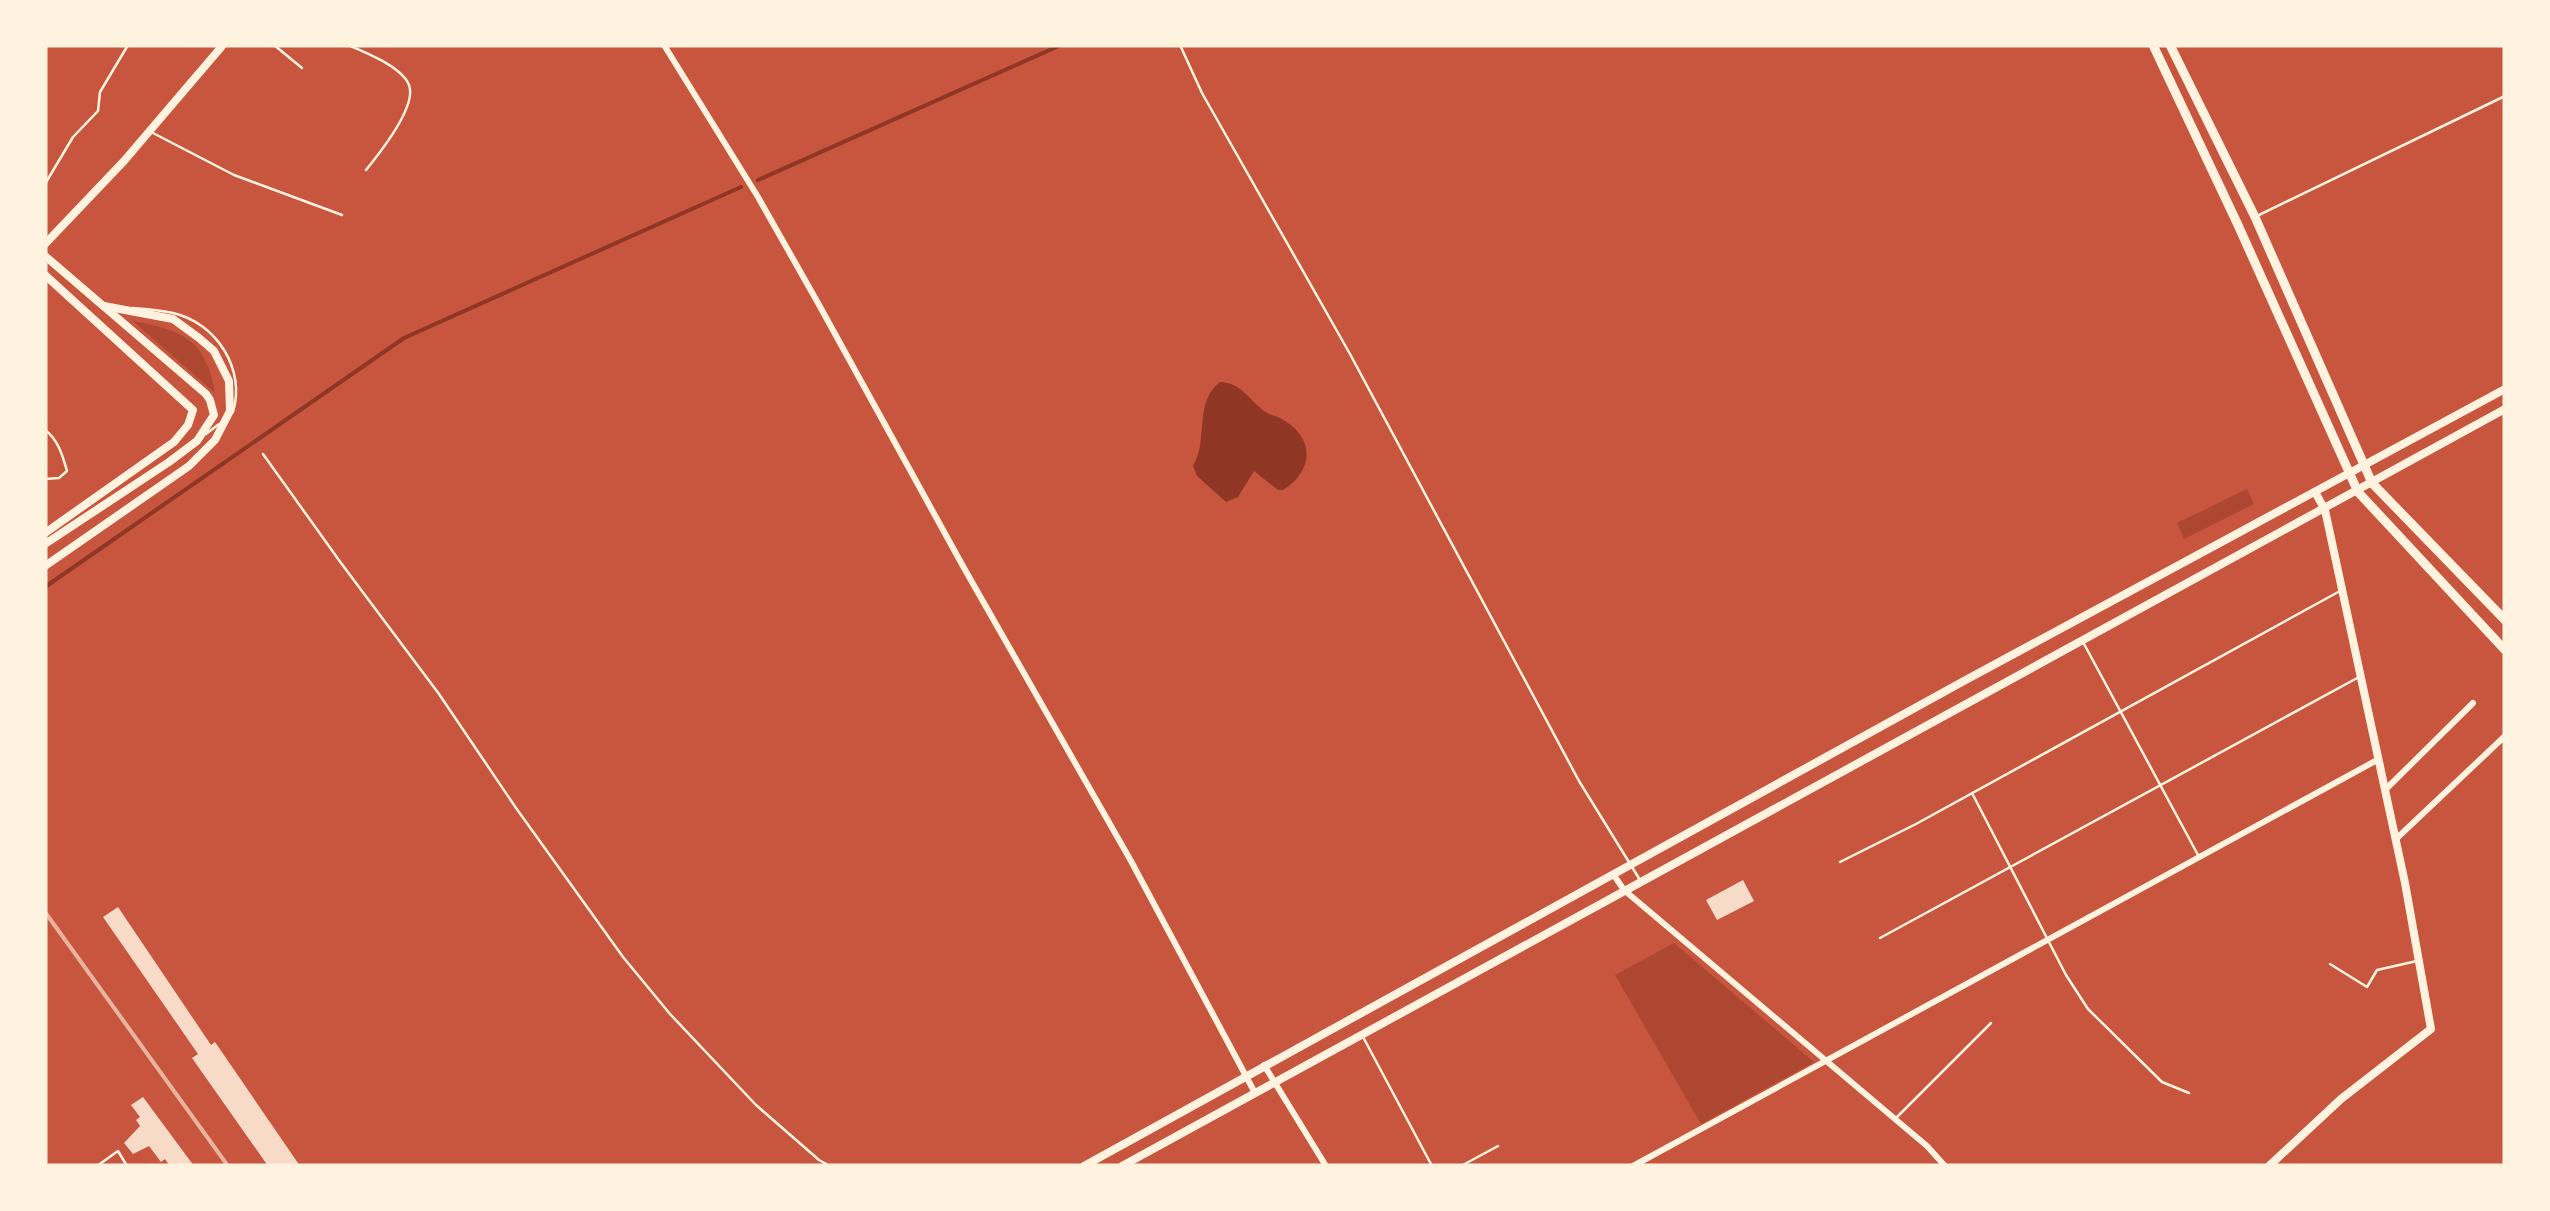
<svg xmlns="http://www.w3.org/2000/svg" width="2550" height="1211" font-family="Karla,sans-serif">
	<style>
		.green { fill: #ae4732 }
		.water { fill: #8f3625 }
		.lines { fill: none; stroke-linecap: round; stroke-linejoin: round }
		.stream { stroke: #8f3625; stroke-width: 4 }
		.building { fill: #f7dbc8 }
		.service { stroke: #fff3e0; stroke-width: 2.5 }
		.minor { stroke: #fff3e0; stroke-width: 6 }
		.tertiary { stroke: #fff3e0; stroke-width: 8 }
		.secondary { stroke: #fff3e0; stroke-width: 8 }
		.primary { stroke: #fff3e0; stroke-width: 9 }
		.rail { stroke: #e9b49f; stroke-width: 4 }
	</style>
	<rect width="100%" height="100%" fill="#c8553d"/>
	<!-- green -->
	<g class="green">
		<path d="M133,321C184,331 205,339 215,393Z"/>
		<path d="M2247,489L2254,504L2184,539L2177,523Z"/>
		<path d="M1674,943L1814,1062L1701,1124L1615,975Z"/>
	</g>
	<!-- water -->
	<path class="water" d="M1220,382C1242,383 1248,399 1264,411C1271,416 1279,416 1285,421C1316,440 1312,472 1283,490H1278L1254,471L1238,497L1226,502L1197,476L1193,466C1209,440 1193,403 1220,382Z"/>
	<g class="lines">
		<!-- stream -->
		<g class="stream">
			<path d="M758,180L1061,45"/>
			<path d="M45,587L404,338L741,187"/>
		</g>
	</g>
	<!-- building -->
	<g class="building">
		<path d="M1743,880L1754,901L1717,920L1706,900Z"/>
		<path d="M118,907L211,1045L215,1042L300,1166H268L192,1058L198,1054L103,917Z"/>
		<path d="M143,1097L194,1166H170L165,1159L161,1162L149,1146L133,1154L124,1143L140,1126L136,1120L140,1117L131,1105Z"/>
	</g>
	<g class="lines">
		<!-- service -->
		<g class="service">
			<path d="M274,45L302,68"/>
			<path d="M348,45C365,52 402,67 409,85C417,106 379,154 366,170"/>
			<path d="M1180,45L1202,93L1350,354L1579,781L1640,880"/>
			<path d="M151,132L234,175L342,215"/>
			<path d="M45,184L73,137L98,111L100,92L128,45"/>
			<path d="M2259,215L2505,96"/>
			<path d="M133,308C146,309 161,310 173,313C217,323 246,370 233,412"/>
			<path d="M45,430C58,439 63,457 67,471L59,478L45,479"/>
			<path d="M206,434L219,424"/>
			<path d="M263,454L341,563L439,694L516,808L623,957L670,1014L756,1105L819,1160L830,1166"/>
			<path d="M2083,642L2198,855"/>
			<path d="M1972,793L2066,975L2088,1009L2162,1082L2189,1093"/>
			<path d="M1840,862L1916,824L2340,591"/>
			<path d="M1880,938L2359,677"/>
			<path d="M2330,964L2367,987L2377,970L2417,961"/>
			<path d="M1362,1035L1432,1166"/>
			<path d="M1896,1118L1991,1023"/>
			<path d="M97,1166L118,1151L127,1166"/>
			<path d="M1461,1166L1498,1146"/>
		</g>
		<!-- minor -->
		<g class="minor">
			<path d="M664,45L758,197L818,303L964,568L1131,861L1255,1093"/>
			<path d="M2385,790L2473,703"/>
			<path d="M2396,839L2505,736"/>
			<path d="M1613,874L1624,890L1895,1119L1927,1146L1945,1166"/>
			<path d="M1264,1065L1326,1166"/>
			<path d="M1633,1166L2379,759"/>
		</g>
		<!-- tertiary -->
		<g class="tertiary">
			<path d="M45,244L124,161L223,45"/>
			<path d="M45,256L206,394L210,400L214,415L197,441L169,462L45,544"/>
			<path d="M45,275L193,410L188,425L174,442L45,533"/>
			<path d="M45,566L189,466L215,440L230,411L229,381L214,351L199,338L173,319L104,306"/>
			<path d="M2269,1166L2341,1099L2431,1029L2405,883L2325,510L2315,492"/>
		</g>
		<!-- secondary -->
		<g class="secondary">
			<path d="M1084,1166L1962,682L2505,389"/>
			<path d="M1122,1166C1582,912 2046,664 2505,409"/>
		</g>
		<!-- primary -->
		<g class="primary">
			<path d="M2153,45L2238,225L2358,492L2505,650"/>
			<path d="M2170,45L2255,217L2372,483L2505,620"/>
		</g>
		<!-- rail -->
		<path class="rail" d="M45,912L228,1166"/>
	</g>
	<!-- border -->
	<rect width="2550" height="1211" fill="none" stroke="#fff3e0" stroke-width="95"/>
</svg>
